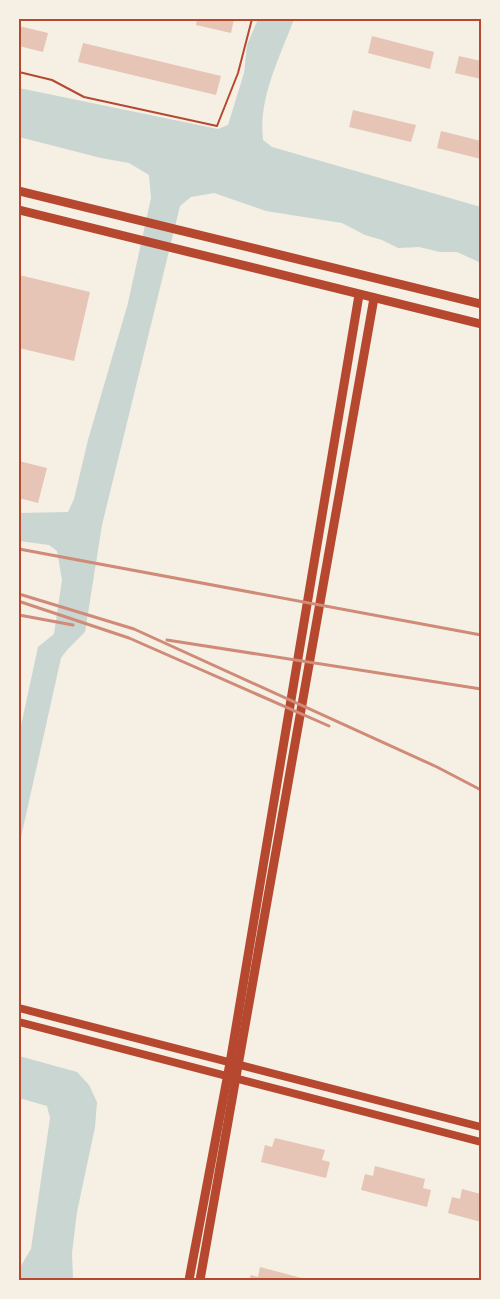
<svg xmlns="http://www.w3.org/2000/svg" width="500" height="1299" font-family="Montserrat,sans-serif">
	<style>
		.water { fill: #c9d6d2 }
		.building { fill: #e6c5b7 }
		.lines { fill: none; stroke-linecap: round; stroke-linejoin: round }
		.path { stroke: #b5482f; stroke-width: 2 }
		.tertiary { stroke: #b5482f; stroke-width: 8 }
		.secondary { stroke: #b5482f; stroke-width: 9 }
		.rail { stroke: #cf8b77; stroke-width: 3 }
		.neatline { fill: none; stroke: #b5482f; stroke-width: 2 }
	</style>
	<rect width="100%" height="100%" fill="#f6efe4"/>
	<!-- water -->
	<g class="water">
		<path d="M258,19H294C280,57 258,98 263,140L272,147L481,207V263L457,252H440L419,247L398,248L382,240L365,235L342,223L266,211L214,193L191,197L180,206L102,525L85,632L67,650L61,658L19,846V735L38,647L54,634L62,580L57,551L49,545L19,541V513L68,512L74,499L88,440L128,303L151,198L149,175L129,163L101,158L19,137V88L218,129L228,125L244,73L247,45Z"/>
		<path d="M19,1056L77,1072L89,1085L97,1102L95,1127L77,1212L72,1253L73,1280H19V1269L31,1249L50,1118L47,1106L19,1098Z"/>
	</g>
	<!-- building -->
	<g class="building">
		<path d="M197,19H234L231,33L196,25Z"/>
		<path d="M19,26L48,33L43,52L19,46Z"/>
		<path d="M372,36L434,52L430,69L368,53Z"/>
		<path d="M83,43L221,76L216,95L78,62Z"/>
		<path d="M459,56L481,61V79L455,73Z"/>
		<path d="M353,110L416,125L411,142L349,127Z"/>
		<path d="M441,131L481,141V159L437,148Z"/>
		<path d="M19,275L90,292L74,361L19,348Z"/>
		<path d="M19,461L47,468L38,503L19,498Z"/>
		<path d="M275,1138L325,1150L322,1160L330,1162L326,1178L261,1162L265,1145L272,1147Z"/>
		<path d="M375,1166L425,1179L423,1188L431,1190L427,1207L361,1190L365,1174L373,1176Z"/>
		<path d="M462,1189L481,1194V1222L448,1213L452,1197L460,1199Z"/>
		<path d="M260,1267L309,1280H249L251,1275L258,1277Z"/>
	</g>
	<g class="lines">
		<!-- path -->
		<path class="path" d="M19,72L52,80L84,97L217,126L238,73L252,19"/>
		<!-- tertiary -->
		<g class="tertiary">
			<path d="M19,1008L481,1127"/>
			<path d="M19,1022L481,1142"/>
		</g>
		<!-- secondary -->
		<g class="secondary">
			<path d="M19,191L481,304"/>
			<path d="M19,210L481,324"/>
			<path d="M189,1280L230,1063L359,295"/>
			<path d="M200,1280L374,298"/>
		</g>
		<!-- rail -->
		<g class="rail">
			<path d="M19,549L481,635"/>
			<path d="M19,594L134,629L437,767L481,790"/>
			<path d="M21,602L129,638L329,726"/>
			<path d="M19,615L73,625"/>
			<path d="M167,640L481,689"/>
		</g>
	</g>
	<!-- border -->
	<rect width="500" height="1299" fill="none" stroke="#f6efe4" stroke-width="40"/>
	<rect x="20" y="20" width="460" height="1259" class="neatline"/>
</svg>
